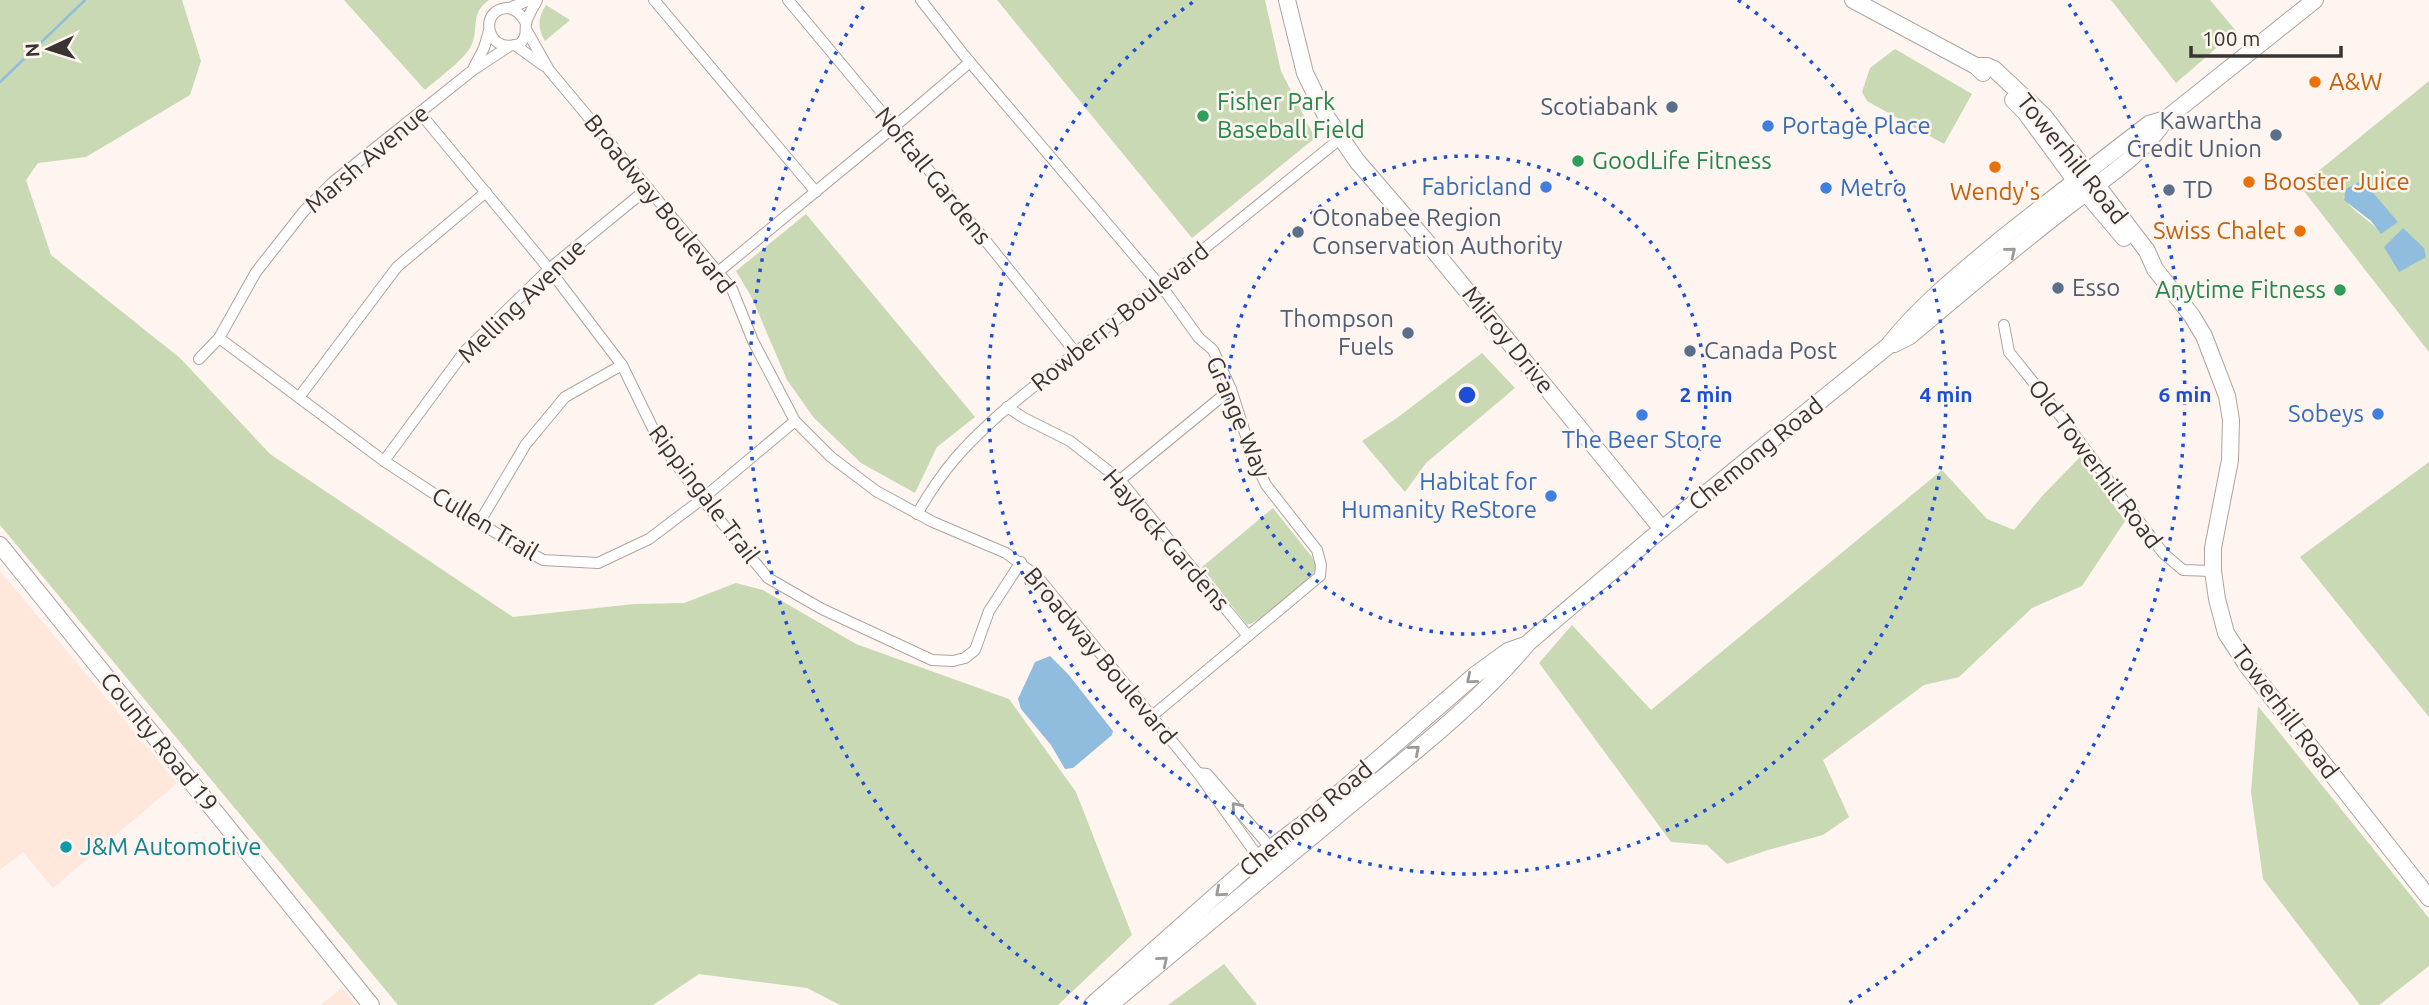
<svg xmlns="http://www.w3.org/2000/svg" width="2429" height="1005" font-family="Ubuntu,sans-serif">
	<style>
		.industrial { fill: #ffe7dc }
		.green { fill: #c8d9b4; fill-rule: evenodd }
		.water { fill: #90bcdd }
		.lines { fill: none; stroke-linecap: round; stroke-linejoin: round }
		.stream { stroke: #90bcdd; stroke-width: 2.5 }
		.street-casing { stroke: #ada4a0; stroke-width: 12 }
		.secondary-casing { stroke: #ada4a0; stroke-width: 18 }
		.street { stroke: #fff; stroke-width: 10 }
		.secondary { stroke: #fff; stroke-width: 16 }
		.oneway { stroke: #9b9a98 }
		.ring { fill: none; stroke: #1d4ed8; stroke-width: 3.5; stroke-dasharray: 3.5 7 }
		.food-dot { fill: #e8710a; stroke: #fef5f0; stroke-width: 2.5 }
		.service-dot { fill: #5c6f8a; stroke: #fef5f0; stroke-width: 2.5 }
		.leisure-dot { fill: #2e9e5b; stroke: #fef5f0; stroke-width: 2.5 }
		.shop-dot { fill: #3f7fe0; stroke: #fef5f0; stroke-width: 2.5 }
		.culture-dot { fill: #0f9aa8; stroke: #fef5f0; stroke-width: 2.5 }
		.labels { text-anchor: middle; stroke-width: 5; stroke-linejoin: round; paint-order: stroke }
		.food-label { font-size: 24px; fill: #c56008; stroke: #fef5f0; text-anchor: start }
		.leisure-label { font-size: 24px; fill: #27864d; stroke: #fef5f0; text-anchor: start }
		.service-label { font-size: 24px; fill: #4e5e75; stroke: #fef5f0; text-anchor: start }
		.shop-label { font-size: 24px; fill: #366cbe; stroke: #fef5f0; text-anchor: end }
		.street-label { font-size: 24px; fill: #373432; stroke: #fef5f0 }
		.culture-label { font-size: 24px; fill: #0d838f; stroke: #fef5f0; text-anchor: start }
		.centre { fill: #1d4ed8; stroke: #fef5f0; stroke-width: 3.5 }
		.ring-label { font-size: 21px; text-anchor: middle; font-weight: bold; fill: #1d4ed8; stroke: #fef5f0; stroke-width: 5; stroke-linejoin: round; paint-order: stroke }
	</style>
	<rect width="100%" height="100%" fill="#fef5f0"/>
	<!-- industrial -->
	<g class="industrial">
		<path d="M0,571L177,783L53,888L23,852L0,870Z"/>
		<path d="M342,988L356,1005H321Z"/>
	</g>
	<!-- green -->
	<g class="green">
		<path d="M0,0H182L201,61L190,95L86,157L38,163L26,180L51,255L180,358L270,454L513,617L634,604L684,603L736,583L763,590L856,644L1009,699L1076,792L1132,935L1058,1005H840L807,988L699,974L653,1005H398L0,525Z"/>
		<path d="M344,0H489C470,13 479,27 472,44C466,59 437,79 425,90Z"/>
		<path d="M997,0H1265L1281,71L1315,138L1192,238Z"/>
		<path d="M2111,0H2210L2236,31L2176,83Z"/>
		<path d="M546,5L570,20L545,41C537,28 538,17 546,5Z"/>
		<path d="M1895,49L1972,94L1944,144L1867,101L1862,92L1870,68Z"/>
		<path d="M2429,81V352L2300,186ZM2343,196L2397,222L2381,233C2371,221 2348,208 2343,196Z"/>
		<path d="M806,214L975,417L937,447L915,493L861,463L814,418L787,380L752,298L736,271Z"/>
		<path d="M1482,353L1515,388L1426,463L1405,492L1362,441L1397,418Z"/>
		<path d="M2080,457L2125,521L2082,586L2032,608L1959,677L1924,685L1823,760L1849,817L1823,835L1768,850L1727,864L1707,845L1671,842L1539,663L1572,625L1651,710L1942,470L1987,519L2014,530L2043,495Z"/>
		<path d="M2429,462V717L2300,557Z"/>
		<path d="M1273,508L1312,557L1317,567C1306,588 1270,616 1247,625L1202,567Z"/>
		<path d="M2258,706L2429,918V966L2379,1005H2360L2263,879L2251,792Z"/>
		<path d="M1224,964L1257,1005H1168Z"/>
	</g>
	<!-- water -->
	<g class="water">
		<path d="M2359,182L2369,188L2398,222L2381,234L2371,221L2344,200L2346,189Z"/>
		<path d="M2403,228L2424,248L2426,257L2399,272L2384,247Z"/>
		<path d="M1050,656L1068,674L1113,731L1112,735L1073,768L1065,769L1051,745L1021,709L1018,699L1035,662Z"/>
	</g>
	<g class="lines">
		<!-- stream -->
		<path class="stream" d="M0,82L85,0"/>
		<!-- street casing -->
		<g class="street-casing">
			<g id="street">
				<path d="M654,0L816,192"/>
				<path d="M788,0L894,127L1076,353"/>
				<path d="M921,0L963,54L1168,295L1199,338L1213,350L1231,389L1252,455L1266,485L1317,550L1321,565L1320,576L1152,716"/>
				<path d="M509,8L530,0"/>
				<path d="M526,23C521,15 516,8 506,8C478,11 488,52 514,45C519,44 520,45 523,40C527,35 525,30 526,24C527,16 534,7 537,0"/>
				<path d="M527,31L549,70L732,289L753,341L795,421L831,457L876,491L933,522L1006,553L1037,576L1198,773L1269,872"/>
				<path d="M515,45L544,66"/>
				<path d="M474,67L484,48L489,31"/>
				<path d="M420,113L549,269L622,365L659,441L702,499L768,578L822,609L932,660L953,661L965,658L975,650L989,611L1021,562"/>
				<path d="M718,272L894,127L970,62"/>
				<path d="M2004,325L2009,352L2062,418L2163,553L2183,570L2213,571"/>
				<path d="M219,338L384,461L479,523L543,560L598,563L649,539L702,499L795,421"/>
				<path d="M199,359L219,338L256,272L304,211L332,183L370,152L473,70L508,47"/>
				<path d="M300,396L397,267L486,192"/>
				<path d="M1007,407L1024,418L1070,441L1120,480L1248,636"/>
				<path d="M384,461L465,351L549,269L648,188"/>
				<path d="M1120,480L1231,389"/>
				<path d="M917,514C943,469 963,447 1001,413L1341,138"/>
				<path d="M479,523L526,444L565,397L622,365"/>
				<path d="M1198,773L1207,774L1282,861"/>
			</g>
		</g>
		<!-- secondary casing -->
		<g class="secondary-casing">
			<g id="secondary">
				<path d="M1287,0L1305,73L1326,116L1357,161L1426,241L1662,529"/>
				<path d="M1853,0L1976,66L1983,73"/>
				<path d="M1976,66H1987L1994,69L2044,116L2147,251L2155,269L2192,316L2204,336L2227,396L2231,420L2230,460L2213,548V571L2217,599L2226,633L2248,667L2429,898"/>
				<path d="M2013,100L2025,112L2075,180L2124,238"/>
				<path d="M1894,344L1910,336C1963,291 2016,246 2071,204C2106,177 2142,155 2166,119L2315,0"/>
				<path d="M0,545L371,1005"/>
				<path d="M1092,1005L1258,858L1308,820L1475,675L1508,651L1525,645"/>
				<path d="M1110,1005C1190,938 1271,871 1351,804C1412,754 1477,704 1528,643L1662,529L1888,346C1921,304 1964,270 2005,236C2053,198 2101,161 2149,124L2166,119"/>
			</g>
		</g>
		<!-- street -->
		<use href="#street" class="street"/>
		<!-- secondary -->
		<use href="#secondary" class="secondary"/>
	</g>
	<!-- one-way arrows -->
	<defs><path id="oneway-chevron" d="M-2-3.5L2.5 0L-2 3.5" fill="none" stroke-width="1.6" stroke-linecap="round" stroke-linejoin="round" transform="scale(1.75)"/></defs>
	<g class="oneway">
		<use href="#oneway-chevron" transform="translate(2011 252) rotate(-39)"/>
		<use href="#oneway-chevron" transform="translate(1471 679) rotate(140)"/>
		<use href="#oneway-chevron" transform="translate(1415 750) rotate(-41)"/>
		<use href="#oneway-chevron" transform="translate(1236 807) rotate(-131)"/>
		<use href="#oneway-chevron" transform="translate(1220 892) rotate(139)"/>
		<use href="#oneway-chevron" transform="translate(1163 961) rotate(-40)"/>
	</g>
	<!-- distance rings -->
	<g class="ring">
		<circle cx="1467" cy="395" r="239"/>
		<path d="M1738 0A479 479 0 1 1 1196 0"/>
		<path d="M1087 1004A718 718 0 0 1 865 4M2069 4A718 718 0 0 1 1847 1004"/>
	</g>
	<!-- markers -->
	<g class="food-dot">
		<circle cx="2315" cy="82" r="7"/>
		<circle cx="1995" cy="167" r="7"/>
		<circle cx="2249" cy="182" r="7"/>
		<circle cx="2300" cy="231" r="7"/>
	</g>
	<g class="service-dot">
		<circle cx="1672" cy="107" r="7"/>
		<circle cx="2276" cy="135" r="7"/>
		<circle cx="2169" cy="190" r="7"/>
		<circle cx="1298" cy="232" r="7"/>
		<circle cx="2058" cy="288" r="7"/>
		<circle cx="1408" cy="333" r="7"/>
		<circle cx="1690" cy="351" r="7"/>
	</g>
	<g class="leisure-dot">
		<circle cx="1203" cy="116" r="7"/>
		<circle cx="1578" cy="161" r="7"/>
		<circle cx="2340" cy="290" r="7"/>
	</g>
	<g class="shop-dot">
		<circle cx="1768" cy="126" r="7"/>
		<circle cx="1546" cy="187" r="7"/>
		<circle cx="1826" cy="188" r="7"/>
		<circle cx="2378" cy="414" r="7"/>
		<circle cx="1642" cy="415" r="7"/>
		<circle cx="1551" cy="496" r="7"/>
	</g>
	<circle class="culture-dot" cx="66" cy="847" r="7"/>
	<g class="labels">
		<!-- food labels -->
		<g class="food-label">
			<text x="2329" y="90">A&amp;W</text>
			<text x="2263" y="190">Booster Juice</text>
			<text x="1995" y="200" text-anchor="middle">Wendy's</text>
			<text x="2286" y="239" text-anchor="end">Swiss Chalet</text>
		</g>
		<!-- leisure labels -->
		<g class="leisure-label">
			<text x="1217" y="110">Fisher Park<tspan x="1217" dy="28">Baseball Field</tspan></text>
			<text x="1592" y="169">GoodLife Fitness</text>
			<text x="2326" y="298" text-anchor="end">Anytime Fitness</text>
		</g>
		<!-- service labels -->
		<g class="service-label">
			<text x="1658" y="115" text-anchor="end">Scotiabank</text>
			<text x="2262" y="129" text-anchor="end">Kawartha<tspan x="2262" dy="28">Credit Union</tspan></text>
			<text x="2183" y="198">TD</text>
			<text x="1312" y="226">Otonabee Region<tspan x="1312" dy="28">Conservation Authority</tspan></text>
			<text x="2072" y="296">Esso</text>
			<text x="1394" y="327" text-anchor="end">Thompson<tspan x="1394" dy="28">Fuels</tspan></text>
			<text x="1704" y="359">Canada Post</text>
		</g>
		<!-- shop labels -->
		<g class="shop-label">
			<text x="1782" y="134" text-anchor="start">Portage Place</text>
			<text x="1532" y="195">Fabricland</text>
			<text x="1840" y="196" text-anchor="start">Metro</text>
			<text x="2364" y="422">Sobeys</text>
			<text x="1642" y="448" text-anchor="middle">The Beer Store</text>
			<text x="1537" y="490">Habitat for<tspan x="1537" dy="28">Humanity ReStore</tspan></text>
		</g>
		<!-- street labels -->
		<g class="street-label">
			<text transform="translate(367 159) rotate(-40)" y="8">Marsh Avenue</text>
			<text transform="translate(2072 159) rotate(51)" y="8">Towerhill Road</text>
			<text transform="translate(933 176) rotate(51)" y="8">Noftall Gardens</text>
			<text transform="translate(659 204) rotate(51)" y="8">Broadway Boulevard</text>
			<text transform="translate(522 301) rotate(-44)" y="8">Melling Avenue</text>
			<text transform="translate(1120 317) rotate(-39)" y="8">Rowberry Boulevard</text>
			<text transform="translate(1508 340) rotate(51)" y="8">Milroy Drive</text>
			<text transform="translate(1238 417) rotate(67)" y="8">Grange Way</text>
			<text transform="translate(1756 454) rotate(-39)" y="8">Chemong Road</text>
			<text transform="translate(2095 464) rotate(53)" y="8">Old Towerhill Road</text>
			<text transform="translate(704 494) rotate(53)" y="8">Rippingale Trail</text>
			<text transform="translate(485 524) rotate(31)" y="8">Cullen Trail</text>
			<text transform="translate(1166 540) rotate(49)" y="8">Haylock Gardens</text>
			<text transform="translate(1100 656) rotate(50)" y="8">Broadway Boulevard</text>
			<text transform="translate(2285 712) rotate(53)" y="8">Towerhill Road</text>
			<text transform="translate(159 742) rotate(51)" y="8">County Road 19</text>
			<text transform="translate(1306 819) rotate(-40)" y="8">Chemong Road</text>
		</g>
		<!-- culture labels -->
		<g class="culture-label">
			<text x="80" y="855">J&amp;M Automotive</text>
		</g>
	</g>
	<circle cx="1467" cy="395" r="10" class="centre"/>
	<g class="ring-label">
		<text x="1706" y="402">2 min</text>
		<text x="1946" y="402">4 min</text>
		<text x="2185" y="402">6 min</text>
	</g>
	<!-- north arrow -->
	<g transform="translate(49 49) rotate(266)" stroke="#fef5f0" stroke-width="5" paint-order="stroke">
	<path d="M0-5L12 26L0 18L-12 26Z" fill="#373432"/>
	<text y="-10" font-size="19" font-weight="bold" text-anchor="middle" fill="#373432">N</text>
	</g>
	<!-- scale -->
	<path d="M2191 46v10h150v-10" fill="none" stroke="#373432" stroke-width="3.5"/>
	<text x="2202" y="46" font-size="21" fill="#373432" stroke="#fef5f0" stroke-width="5" paint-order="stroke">100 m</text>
</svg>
